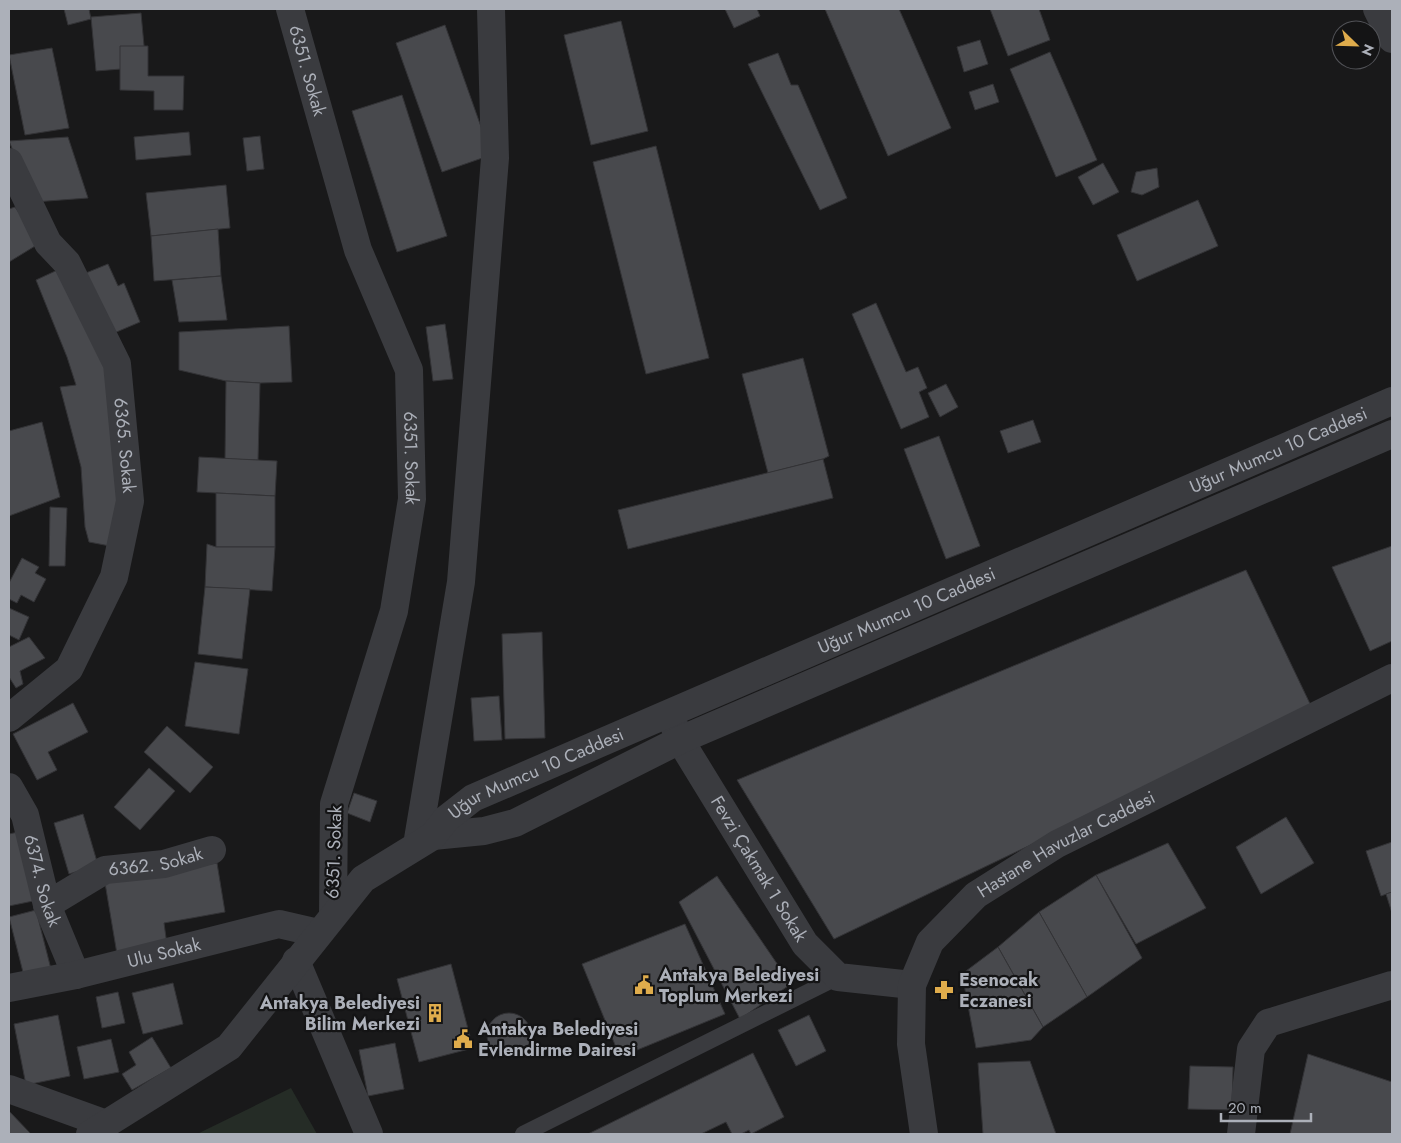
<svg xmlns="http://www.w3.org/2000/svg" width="1401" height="1143" font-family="Jost,sans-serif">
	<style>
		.green { fill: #252c26 }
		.building { fill: #48494d; stroke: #333336 }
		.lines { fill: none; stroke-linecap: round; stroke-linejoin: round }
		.service { stroke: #3a3b3f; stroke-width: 16 }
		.minor { stroke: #3a3b3f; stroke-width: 28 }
		.tertiary { stroke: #3a3b3f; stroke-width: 28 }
		.labels { text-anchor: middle; stroke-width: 4.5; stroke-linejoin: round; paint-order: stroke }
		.street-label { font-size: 18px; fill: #acb0b9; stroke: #141415 }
		.poi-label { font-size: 18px; font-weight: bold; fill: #acb0b9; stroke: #141415; text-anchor: start }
	</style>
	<rect width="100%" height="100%" fill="#19191a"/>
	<!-- green -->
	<path class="green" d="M291,1088L317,1134H197Z"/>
	<!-- building -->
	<g class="building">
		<path d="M64,9H89L91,19L68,25Z"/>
		<path d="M725,9H757L760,16L734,28Z"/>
		<path d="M825,9H899L951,128L888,156Z"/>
		<path d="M990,9H1039L1050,40L1008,56Z"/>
		<path d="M141,13L146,67L96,71L91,17Z"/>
		<path d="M621,21L648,131L591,145L564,35Z"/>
		<path d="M445,25L491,155L442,172L396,43Z"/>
		<path d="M980,40L988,64L964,72L957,47Z"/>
		<path d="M120,46H148V76H184L183,110H154V91L120,90Z"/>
		<path d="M52,48L69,128L25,135L9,55Z"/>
		<path d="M1050,52L1097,160L1056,177L1010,69Z"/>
		<path d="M778,53L791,85H798L847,198L820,210L748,64Z"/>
		<path d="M993,84L999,102L975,110L969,92Z"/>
		<path d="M402,95L447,236L397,252L352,111Z"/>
		<path d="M189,132L191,155L136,160L134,137Z"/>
		<path d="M260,136L264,169L247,171L243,138Z"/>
		<path d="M68,137L88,198L34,202L9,141Z"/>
		<path d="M656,146L709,358L646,374L593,162Z"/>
		<path d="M1103,163L1119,192L1093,205L1078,177Z"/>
		<path d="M1157,168L1159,187L1142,195L1131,192L1136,172Z"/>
		<path d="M226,185L230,228L151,236L146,193Z"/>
		<path d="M1198,200L1218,246L1137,281L1117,235Z"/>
		<path d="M15,207L40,243L9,262V209Z"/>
		<path d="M218,229L221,276L154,281L151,236Z"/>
		<path d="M108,264L118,286L124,283L140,322L107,336L81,275Z"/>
		<path d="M64,267L110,366L122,487L115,547L89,542L85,527L81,467L60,387L76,385L67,357L36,280Z"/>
		<path d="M221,276L227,320L179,322L172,280Z"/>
		<path d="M876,303L906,372L918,367L927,388L919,392L929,417L901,429L852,314Z"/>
		<path d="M445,324L453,379L433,381L426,327Z"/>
		<path d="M289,326L292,382L260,383L226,381L179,370V332Z"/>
		<path d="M803,358L829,456L823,459L768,473L742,374Z"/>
		<path d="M226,381L260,383L258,460L225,459Z"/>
		<path d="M946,384L958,407L940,417L928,393Z"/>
		<path d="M1033,420L1041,442L1008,453L1000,431Z"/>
		<path d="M42,422L60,497L9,516V431Z"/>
		<path d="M939,436L980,546L946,559L904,449Z"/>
		<path d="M199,457L277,461L275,496L197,492Z"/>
		<path d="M823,459L833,498L628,549L618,510Z"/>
		<path d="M216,493L275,496V547H216Z"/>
		<path d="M50,507L67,508L65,566H49Z"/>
		<path d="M207,544L216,547H275L272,591L205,587Z"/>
		<path d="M1392,546V641L1370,651L1332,567Z"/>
		<path d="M22,558L39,567L35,573L46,579L34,602L21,595L17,603L9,599V583Z"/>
		<path d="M1246,570L1313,710L834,939L737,780Z"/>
		<path d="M205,587L250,589L242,659L198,654Z"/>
		<path d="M9,608L29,617L19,640L9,635Z"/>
		<path d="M542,632L545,738L505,739L502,634Z"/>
		<path d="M29,637L45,658L20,671L23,684L16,688L9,677V647Z"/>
		<path d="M195,662L248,669L239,734L185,726Z"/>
		<path d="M499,696L502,740L474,741L471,698Z"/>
		<path d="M73,703L88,732L48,752L57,770L37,780L13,734Z"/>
		<path d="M167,726L213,767L190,793L144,752Z"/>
		<path d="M149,768L175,791L140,830L114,807Z"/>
		<path d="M354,793L377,801L370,822L347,813Z"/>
		<path d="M83,814L98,865L69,874L54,823Z"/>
		<path d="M1286,817L1314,863L1261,894L1236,847Z"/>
		<path d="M23,831L38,900L9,906V834Z"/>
		<path d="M1392,842V892L1381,896L1366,851Z"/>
		<path d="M1168,843L1206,908L1136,944L1096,875Z"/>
		<path d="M217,863L225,912L164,923L167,945L117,954L105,883Z"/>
		<path d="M1096,875L1142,958L1087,997L1039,912Z"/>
		<path d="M717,876L791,984L740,1019L679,902Z"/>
		<path d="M1392,892V913L1386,894Z"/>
		<path d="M36,910L53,977L26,984L9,917Z"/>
		<path d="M1039,912L1087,997L1043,1027L998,947Z"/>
		<path d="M685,924L725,1014L620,1057L582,964Z"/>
		<path d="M998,947L1043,1027L1031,1040L976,1048L962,974Z"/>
		<path d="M451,964L473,1048L419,1062L397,979Z"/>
		<path d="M173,983L183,1024L143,1034L132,993Z"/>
		<path d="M118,992L125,1023L102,1028L96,997Z"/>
		<circle cx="509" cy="1035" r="22"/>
		<path d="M58,1015L70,1076L26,1085L14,1024Z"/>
		<path d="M809,1015L826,1051L796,1066L778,1030Z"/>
		<path d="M152,1037L171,1068L132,1090L122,1074L136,1065L129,1052Z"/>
		<path d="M111,1039L119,1072L84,1079L77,1047Z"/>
		<path d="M395,1043L404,1089L368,1096L359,1050Z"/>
		<path d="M753,1053L784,1117L751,1134L749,1130L741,1134H732L726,1122L701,1134H588Z"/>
		<path d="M1308,1054L1392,1082V1134H1290Z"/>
		<path d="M1030,1061L1056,1134H983L978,1063Z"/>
		<path d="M1190,1066L1233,1067L1232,1110L1188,1109Z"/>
		<path d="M9,1111L31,1134H9Z"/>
	</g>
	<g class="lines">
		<!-- service -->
		<path class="service" d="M523,1134L838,977"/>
		<!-- minor -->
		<g class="minor">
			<path id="s1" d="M290,9L358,250L409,370L412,499L394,611L334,804L333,915"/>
			<path d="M1377,9L1392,39"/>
			<path id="s2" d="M9,162L48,243L67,263L117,364L130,501L114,577L69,669L9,718"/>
			<path id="s3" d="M671,718L680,740L805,944L838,977L912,985"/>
			<path id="s4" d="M9,787L25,815L47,905L76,975"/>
			<path d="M417,845L461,582L495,158L491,9"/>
			<path id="s5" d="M47,905L105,870L164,864L212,850"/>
			<path d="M296,961L369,1134"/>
			<path id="s6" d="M9,988L76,975L279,924L318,933"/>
			<path d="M9,1089L106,1124"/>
			<path id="s7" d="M924,1134L911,1044L912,985L930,942L976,895L1057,844L1392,678"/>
			<path d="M1241,1134L1251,1049L1268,1023L1392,985"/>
		</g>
		<!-- tertiary -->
		<g class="tertiary">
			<path d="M433,836L484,831L515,823L680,740L1392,434"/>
			<path id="s8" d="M90,1134L229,1047L363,879L433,836L446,819L473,798L1392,401"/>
		</g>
	</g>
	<!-- icons -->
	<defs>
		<g id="civic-bare" transform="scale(1.5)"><path d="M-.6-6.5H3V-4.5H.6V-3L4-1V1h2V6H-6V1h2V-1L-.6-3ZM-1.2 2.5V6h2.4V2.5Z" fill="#dfac4c" stroke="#141415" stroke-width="2.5" paint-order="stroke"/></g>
		<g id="pharmacy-bare" transform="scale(1.5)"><path d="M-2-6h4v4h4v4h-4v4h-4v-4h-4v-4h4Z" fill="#dfac4c" stroke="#141415" stroke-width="2.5" paint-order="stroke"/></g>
		<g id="building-bare" transform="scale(1.5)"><path d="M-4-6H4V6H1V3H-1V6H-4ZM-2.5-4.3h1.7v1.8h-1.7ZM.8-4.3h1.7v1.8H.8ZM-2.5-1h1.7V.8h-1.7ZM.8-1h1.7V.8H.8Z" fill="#dfac4c" stroke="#141415" stroke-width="2.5" paint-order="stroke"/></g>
	</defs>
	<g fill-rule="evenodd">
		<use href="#civic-bare" x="644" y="985"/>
		<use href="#pharmacy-bare" x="944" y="990"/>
		<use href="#building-bare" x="435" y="1013"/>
		<use href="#civic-bare" x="463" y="1039"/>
	</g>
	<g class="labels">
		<!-- street labels -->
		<g class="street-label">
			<text dy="6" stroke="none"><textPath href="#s1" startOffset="64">6351. Sokak</textPath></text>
			<text dy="6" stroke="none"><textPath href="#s2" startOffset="312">6365. Sokak</textPath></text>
			<text dy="6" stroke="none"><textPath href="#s8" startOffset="1394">Uğur Mumcu 10 Caddesi</textPath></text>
			<text dy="6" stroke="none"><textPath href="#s1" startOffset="469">6351. Sokak</textPath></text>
			<text dy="6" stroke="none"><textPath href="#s8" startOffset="989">Uğur Mumcu 10 Caddesi</textPath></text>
			<text dy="6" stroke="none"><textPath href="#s8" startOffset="584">Uğur Mumcu 10 Caddesi</textPath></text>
			<text dy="6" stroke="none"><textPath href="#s7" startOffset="366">Hastane Havuzlar Caddesi</textPath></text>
			<text transform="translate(334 852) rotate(-88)" y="6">6351. Sokak</text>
			<text dy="6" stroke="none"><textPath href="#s5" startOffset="119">6362. Sokak</textPath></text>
			<text dy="6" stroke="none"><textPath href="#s3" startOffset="175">Fevzi Çakmak 1 Sokak</textPath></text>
			<text dy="6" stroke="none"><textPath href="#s4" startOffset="100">6374. Sokak</textPath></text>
			<text dy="6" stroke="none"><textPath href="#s6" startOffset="159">Ulu Sokak</textPath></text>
		</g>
		<!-- poi labels -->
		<g class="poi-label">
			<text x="659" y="981">Antakya Belediyesi<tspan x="659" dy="21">Toplum Merkezi</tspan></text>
			<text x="959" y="986">Esenocak<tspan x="959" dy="21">Eczanesi</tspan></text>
			<text x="420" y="1009" text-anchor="end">Antakya Belediyesi<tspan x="420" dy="21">Bilim Merkezi</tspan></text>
			<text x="478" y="1035">Antakya Belediyesi<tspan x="478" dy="21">Evlendirme Dairesi</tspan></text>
		</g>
	</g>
	<!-- border -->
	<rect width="1401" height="1143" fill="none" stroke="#acb0b9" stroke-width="20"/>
	<!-- north arrow -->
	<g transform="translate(1356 45) rotate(113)"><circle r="24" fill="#141415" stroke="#515257"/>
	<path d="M0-4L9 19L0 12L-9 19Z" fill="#dfac4c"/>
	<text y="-8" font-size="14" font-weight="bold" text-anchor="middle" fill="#acb0b9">N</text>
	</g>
	<!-- scale -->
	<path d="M1221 1113v8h90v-8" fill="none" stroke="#acb0b9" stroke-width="2.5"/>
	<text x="1228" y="1113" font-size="15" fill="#acb0b9" stroke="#141415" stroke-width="4" paint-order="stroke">20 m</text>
</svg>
